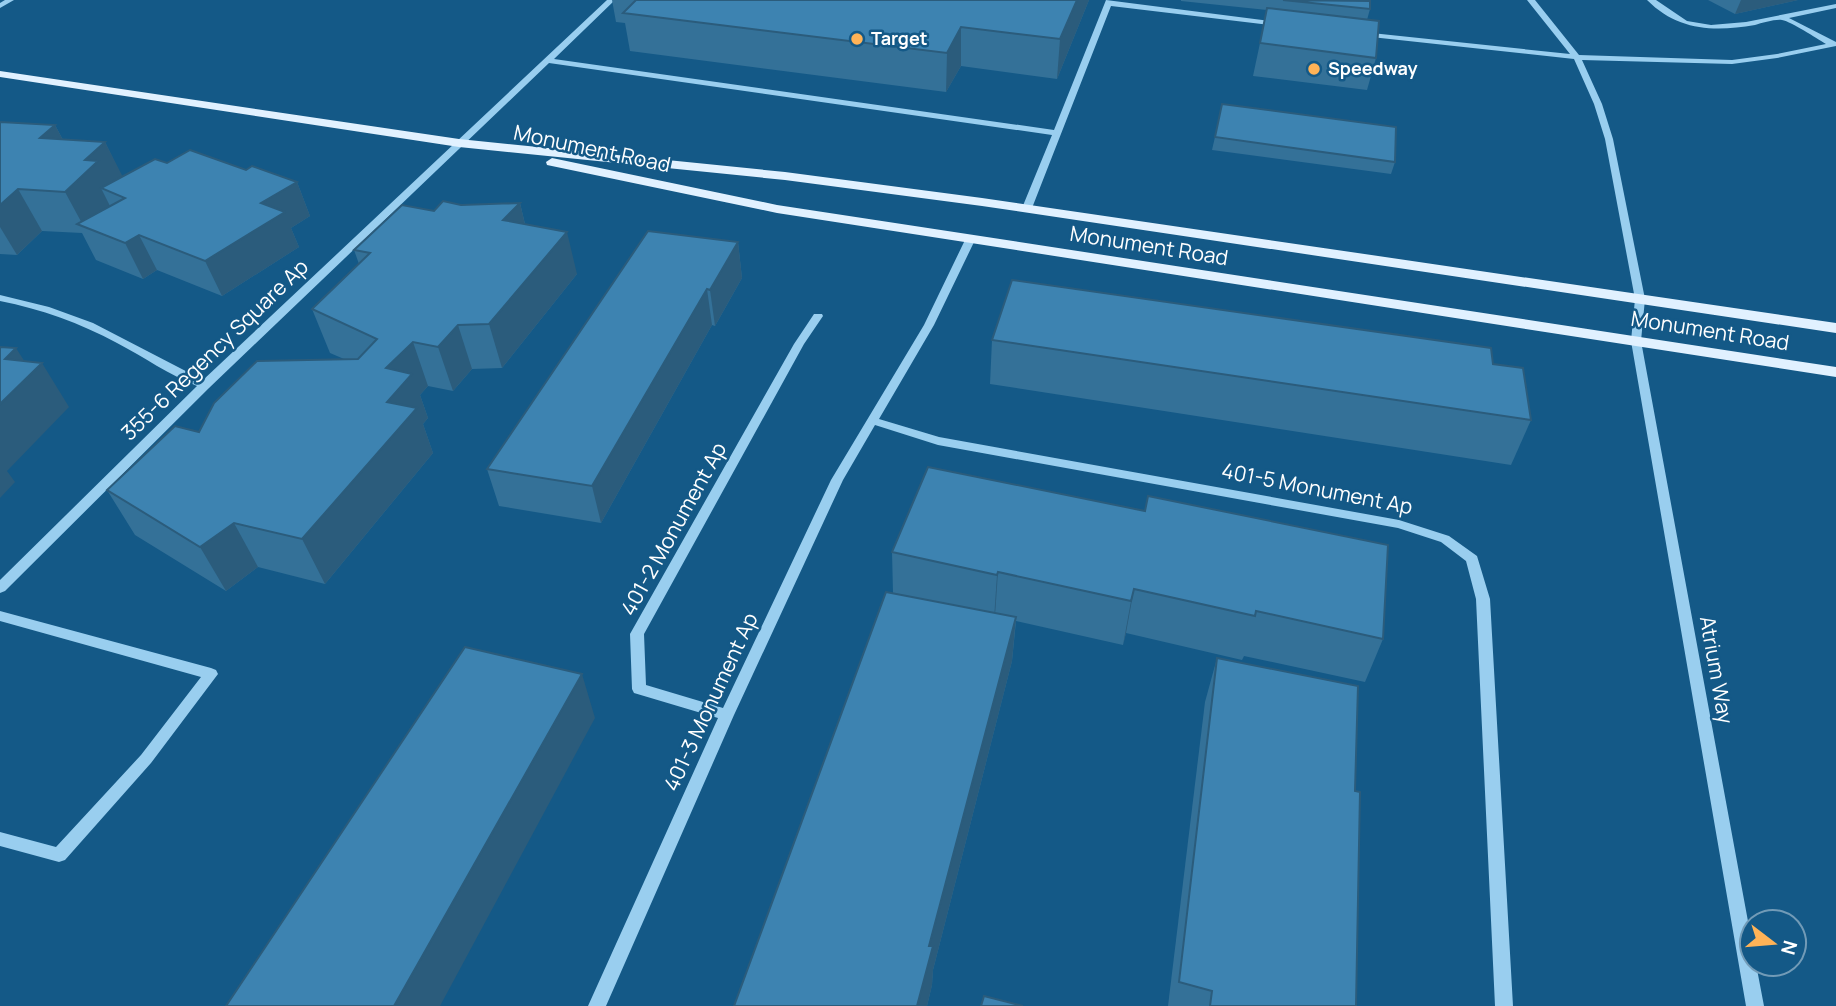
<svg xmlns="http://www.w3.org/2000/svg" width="1836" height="1006" font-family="Manrope,sans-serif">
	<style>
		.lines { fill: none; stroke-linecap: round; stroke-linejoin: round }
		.minor { fill: #99ceef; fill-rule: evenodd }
		.major { fill: #e1f1ff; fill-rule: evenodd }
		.wall { fill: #347198 }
		.shaded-wall { fill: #2b5c7c }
		.building { fill: #3d83b1; stroke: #2b5c7c; stroke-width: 2 }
		.poi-dot { fill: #ffb357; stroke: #145987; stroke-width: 2.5 }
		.labels { text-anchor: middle; stroke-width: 5; stroke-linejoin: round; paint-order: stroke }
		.far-poi-label { font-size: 18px; font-weight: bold; fill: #fff; stroke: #145987; text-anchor: start }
		.street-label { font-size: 21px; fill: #fff; stroke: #145987 }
	</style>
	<rect width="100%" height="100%" fill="#145987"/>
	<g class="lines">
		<!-- minor -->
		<g class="minor">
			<path d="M5,0H14L0,8V3Z"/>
			<path d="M607,0H615L554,59L1054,130L1106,0L1278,22L1282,24L1278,26L1111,6L1032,208L1027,211L1022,208L1052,135L549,63L209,388L5,591L0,593V580L197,386C169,375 144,357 117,343C80,323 41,309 0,301V295L49,307L93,323L203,380Z"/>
			<path d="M1527,0H1535L1579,55L1732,60L1777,54L1826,44C1816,38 1792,22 1782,20C1775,19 1762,23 1755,25C1714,32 1678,31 1647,0H1656L1687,21L1711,25L1746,22L1836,4V8L1789,18L1836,42V46L1777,58L1732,64L1582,60L1602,104L1613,139L1645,299L1641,341L1752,943V964H1756L1764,1006H1746L1631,341L1635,299L1605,139L1594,104L1574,59L1362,36L1358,34L1362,32L1570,54Z"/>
			<path d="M970,237L975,240L934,325L879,419L939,437L1399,520L1449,536L1477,556L1490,599L1513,1006H1495L1476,599L1466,561L1441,542L1398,528L938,445L875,425L843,480L734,715L606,1006H588L718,718L634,693L632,689L630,634L794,344L814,314H822L823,316L804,344L644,634L646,685L723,708L831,480L924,325L965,240Z"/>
			<path d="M0,611L211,668L216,670L218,674L151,763L65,860L59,862L0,846V832L56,847L141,755L201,677L0,621Z"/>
		</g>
		<!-- major -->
		<g class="major">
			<path d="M0,71L459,139L785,172L982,198L1836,323V333L982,206L785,180L459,147L0,77Z"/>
			<path d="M552,158L777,205L1836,367V377L777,213L547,165L546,162Z"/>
		</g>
	</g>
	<!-- wall -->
	<g class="wall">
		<path d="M612,0H1089L1057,79L961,66L946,92L630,51L625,23L616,22Z"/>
		<path d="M1181,0H1364L1370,9L1367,20L1376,58L1367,90L1253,76L1267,10L1181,1Z"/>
		<path d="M1708,0H1798L1735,14Z"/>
		<path d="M0,122L55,125L63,140L105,142L122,177L167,163L246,170L297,182L310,216L291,228L299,247L222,296L157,270L143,279L96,260L82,233L42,231L17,255L0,254Z"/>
		<path d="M1215,137L1395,162L1391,174L1212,150Z"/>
		<path d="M520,203L525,224L577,274L502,368L472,369L453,391L428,386L420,395L428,418L423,424L433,453L325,584L258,567L226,591L135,535L107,490L199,432L344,359L330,353L312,309L359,264L354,250L434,211L461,205Z"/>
		<path d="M738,242L742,278L715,326L712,325L601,523L499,506L487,469Z"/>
		<path d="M992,340L1493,364L1531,420L1511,465L990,384Z"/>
		<path d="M1145,511L1383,639L1365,682L1244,656L1242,660L1126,633L1123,645L1016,621L1012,661L933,970L932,985L927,1006H734L893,593L892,552Z"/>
		<path d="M1217,658L1355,791L1356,1006H1168L1205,702Z"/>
	</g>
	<!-- shaded-wall -->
	<g class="shaded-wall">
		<path d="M1077,0H1089L1057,79L1060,39Z"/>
		<path d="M1741,0H1798L1735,14Z"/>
		<path d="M961,27V66L946,92L947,53Z"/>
		<path d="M55,125L77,166L40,138Z"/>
		<path d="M105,142L126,183L101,188L112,210L84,227L65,192L85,160Z"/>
		<path d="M297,182L310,216L291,228L299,247L222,296L205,261L261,203Z"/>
		<path d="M18,189L42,231L17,255L0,227V205Z"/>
		<path d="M520,203L530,246L503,220Z"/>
		<path d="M567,232L577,274L502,368L489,324Z"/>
		<path d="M139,235L157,270L143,279L125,243Z"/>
		<path d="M738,242L742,278L715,326L710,290Z"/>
		<path d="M707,289L712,325L601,523L592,486Z"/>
		<path d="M458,325L472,369L453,391L438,347Z"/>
		<path d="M413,342L428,386L420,395L428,418L423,424L433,453L325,584L302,539L387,402L386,368Z"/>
		<path d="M16,348L32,373L42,363L69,407L7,471L15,482L0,498V350Z"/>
		<path d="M234,523L258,567L226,591L200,547Z"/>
		<path d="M998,572L995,616L994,619L997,575Z"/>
		<path d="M1134,589L1126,633L1123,645L1131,601Z"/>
		<path d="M1016,617L1012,661L933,970L932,985L927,1006H917L929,946Z"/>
		<path d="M582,674L595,718L440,1006H394Z"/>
	</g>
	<!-- building -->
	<g class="building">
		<path d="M636,0H1077L1060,39L961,27L947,53L623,13Z"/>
		<path d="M1283,0L1370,1V9Z"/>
		<path d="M1267,8L1379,21L1376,58L1260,43Z"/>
		<path d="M1222,104L1396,127L1395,162L1215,137Z"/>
		<path d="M0,122L55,125L40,138L105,142L85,160L98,161L65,192L18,189L0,205Z"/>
		<path d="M190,150L246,170L252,166L297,182L261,203L285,212L205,261L139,235L125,243L77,224L125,198L101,188L155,159L167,163Z"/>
		<path d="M443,201L461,205L520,203L503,220L567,232L489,324L458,325L438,347L413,342L386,368L412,374L387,402L417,408L302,539L234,523L200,547L107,490L175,426L199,432L214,403L257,361L358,359L377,339L312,309L370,253L354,250L402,205L434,211Z"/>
		<path d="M648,231L738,242L710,290L707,289L592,486L487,469Z"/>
		<path d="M1012,280L1491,348L1493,364L1523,368L1531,420L992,340Z"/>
		<path d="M0,347L16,348L5,359L42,363L0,404Z"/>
		<path d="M928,467L1145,511L1148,496L1388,545L1383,639L1256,611L1255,616L1134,589L1131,601L998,572L997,575L892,552Z"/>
		<path d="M886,592L1016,617L929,946H933L917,1006H734Z"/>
		<path d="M465,647L582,674L394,1006H226Z"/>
		<path d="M1217,658L1358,686L1355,791L1360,792L1356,1006H1210L1212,991L1179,982Z"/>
		<path d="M984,996L1023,1006H981Z"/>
	</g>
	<!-- markers -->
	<g class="poi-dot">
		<circle cx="857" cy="39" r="7"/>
		<circle cx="1314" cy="69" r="7"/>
	</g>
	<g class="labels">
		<!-- far-poi labels -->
		<g class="far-poi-label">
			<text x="871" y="45">Target</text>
			<text x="1328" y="75">Speedway</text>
		</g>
		<!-- street labels -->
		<g class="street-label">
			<text transform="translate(592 149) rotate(12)" y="7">Monument Road</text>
			<text transform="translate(1149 246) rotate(9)" y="7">Monument Road</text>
			<text transform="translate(1710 331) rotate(9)" y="7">Monument Road</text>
			<text transform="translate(215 350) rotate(-44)" y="7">355-6 Regency Square Ap</text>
			<text transform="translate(1317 489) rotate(11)" y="7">401-5 Monument Ap</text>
			<text transform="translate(674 529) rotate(-61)" y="7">401-2 Monument Ap</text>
			<text transform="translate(1716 670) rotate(80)" y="7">Atrium Way</text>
			<text transform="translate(711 702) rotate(-65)" y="7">401-3 Monument Ap</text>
		</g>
	</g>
	<!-- north arrow -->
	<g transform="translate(1773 943) rotate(106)"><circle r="33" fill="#145987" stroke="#729bb7" stroke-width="2"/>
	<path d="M0-5L12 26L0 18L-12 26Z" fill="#ffb357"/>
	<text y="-10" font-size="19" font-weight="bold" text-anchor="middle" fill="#ffffff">N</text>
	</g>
</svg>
